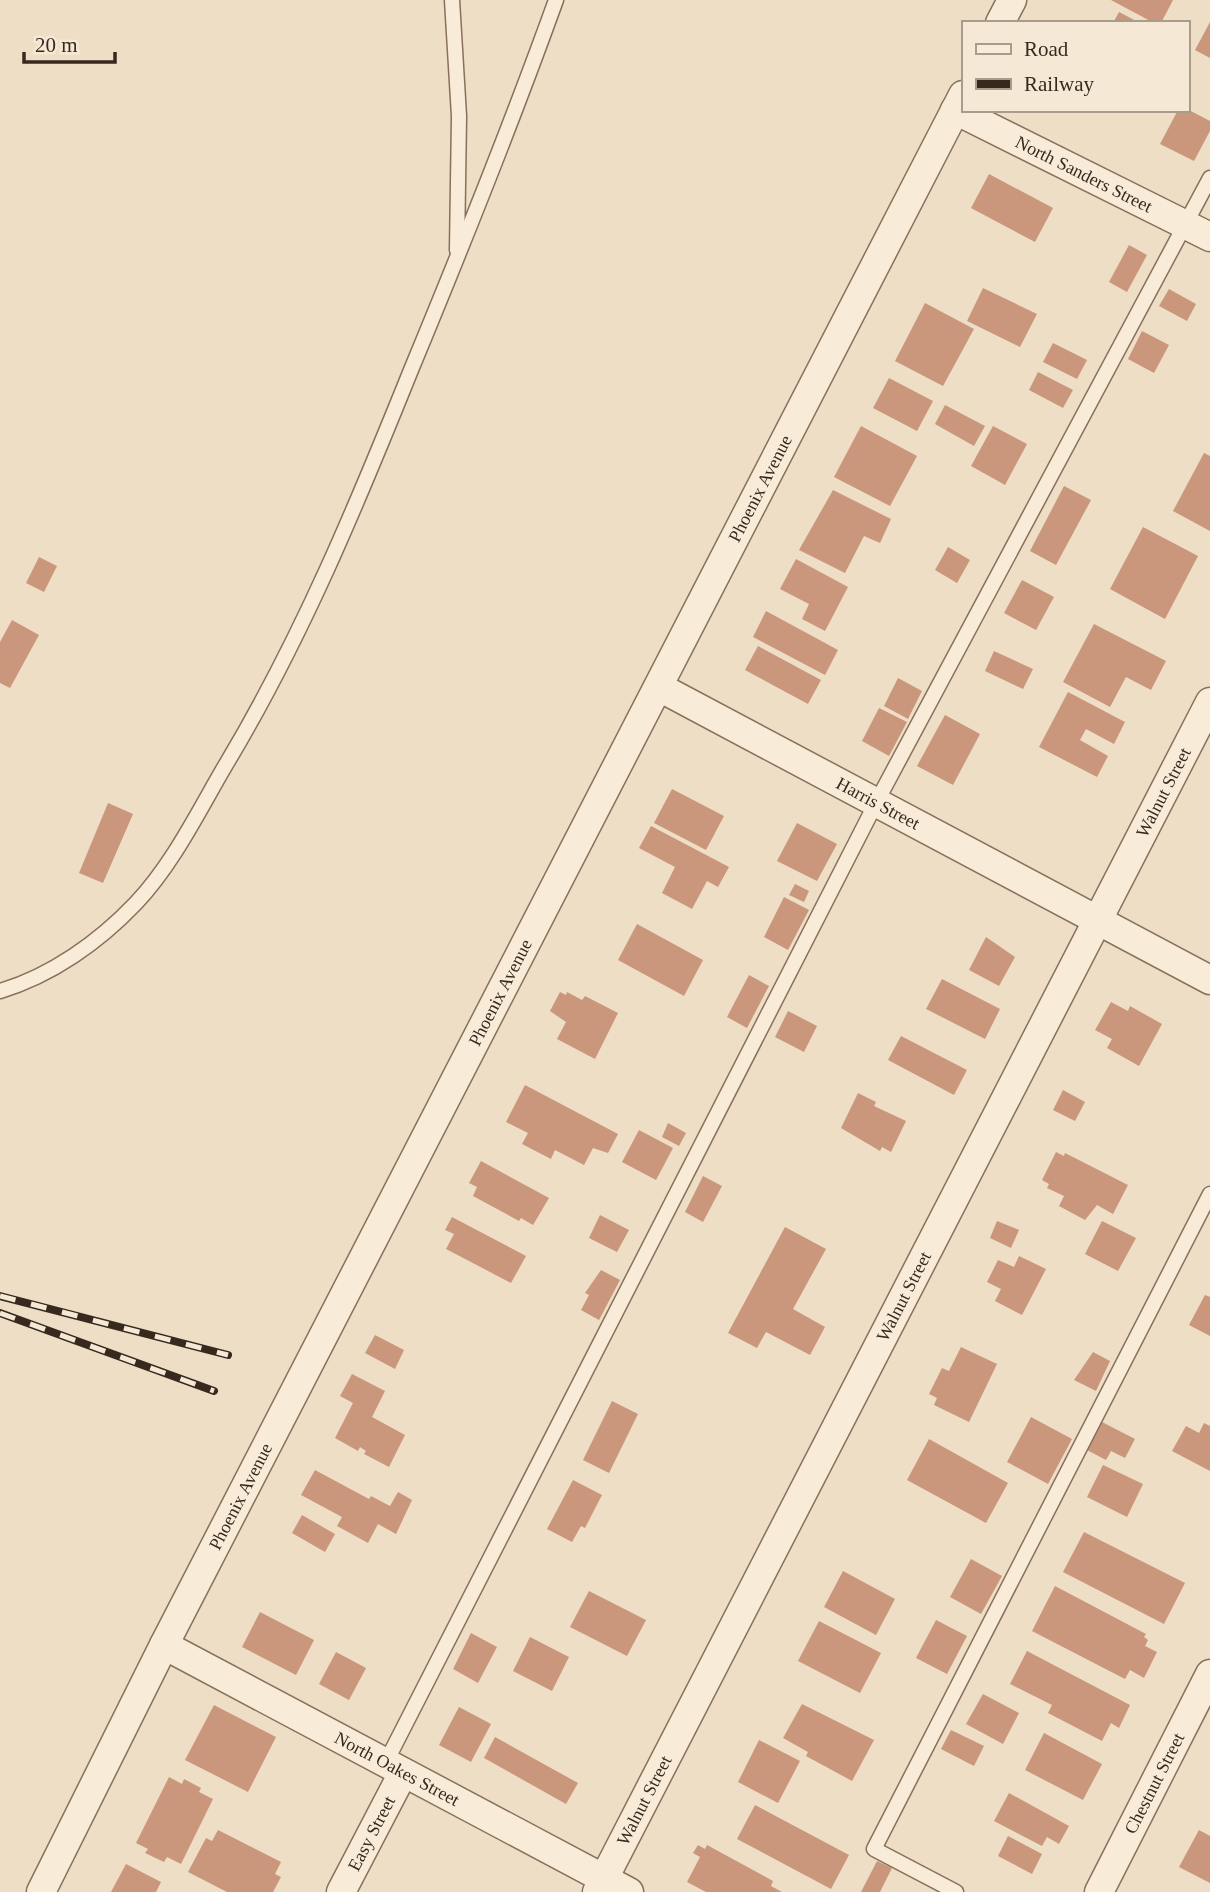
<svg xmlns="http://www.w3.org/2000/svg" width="1210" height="1892" font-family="Georgia,serif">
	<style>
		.building { fill: #ca977c }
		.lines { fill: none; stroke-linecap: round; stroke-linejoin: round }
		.lane-casing { stroke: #88705c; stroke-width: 17 }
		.street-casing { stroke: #88705c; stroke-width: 31 }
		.lane { stroke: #f8ecd8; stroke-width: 14 }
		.street { stroke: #f8ecd8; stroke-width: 28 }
		.rail-casing { stroke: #38291f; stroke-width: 8 }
		.rail { stroke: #f5e9d5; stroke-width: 5; stroke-dasharray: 16; stroke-linecap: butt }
		.labels { text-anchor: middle; stroke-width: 5; stroke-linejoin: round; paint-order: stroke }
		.street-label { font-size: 18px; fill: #38291f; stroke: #f5e9d5 }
	</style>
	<rect width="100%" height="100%" fill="#eddec5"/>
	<!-- building -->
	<g class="building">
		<path d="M1111,0H1173L1161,23H1154Z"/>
		<path d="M1119,12L1140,23H1113Z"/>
		<path d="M1210,22V58L1195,50Z"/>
		<path d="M1187,109L1210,121V131L1194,161L1160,144L1178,110Z"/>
		<path d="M989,174L1053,208L1035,242L971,208Z"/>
		<path d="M1129,245L1147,255L1127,292L1109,282Z"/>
		<path d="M983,288L1037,314L1020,347L967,321Z"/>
		<path d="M1169,289L1196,304L1187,321L1159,306Z"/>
		<path d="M925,303L974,329L943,386L895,361Z"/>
		<path d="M1142,331L1169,345L1154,373L1128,359Z"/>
		<path d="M1053,343L1087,360L1077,379L1043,362Z"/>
		<path d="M1038,372L1073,390L1063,408L1029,390Z"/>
		<path d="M889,378L933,401L917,431L873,408Z"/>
		<path d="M945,405L985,426L974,446L935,424Z"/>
		<path d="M861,426L917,456L890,506L834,477Z"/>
		<path d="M993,426L1027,444L1005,485L971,466Z"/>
		<path d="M1204,453L1210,456V531L1173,511Z"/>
		<path d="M1064,486L1091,500L1056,565L1030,551Z"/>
		<path d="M833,490L891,519L880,543L864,536L845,573L799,550Z"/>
		<path d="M1143,527L1198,556L1165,619L1110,589Z"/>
		<path d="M948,547L970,560L957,583L935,570Z"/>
		<path d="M39,557L57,566L44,592L26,583Z"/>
		<path d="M796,559L848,587L825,631L802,619L809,604L780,589Z"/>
		<path d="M1022,580L1054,597L1036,630L1004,613Z"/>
		<path d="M766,611L838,650L825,675L753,637Z"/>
		<path d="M12,620L39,635L10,688L0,683V642Z"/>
		<path d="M1094,624L1166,661L1151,690L1126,677L1110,707L1063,682Z"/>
		<path d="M758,646L821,680L808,704L745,670Z"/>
		<path d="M994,651L1033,669L1023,689L985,671Z"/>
		<path d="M898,678L922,691L908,719L884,706Z"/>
		<path d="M1068,692L1125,722L1114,744L1086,729L1080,740L1108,756L1097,777L1039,747Z"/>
		<path d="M879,708L907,722L889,756L862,741Z"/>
		<path d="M945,715L980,734L953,785L917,766Z"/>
		<path d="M672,789L724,816L706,850L654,823Z"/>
		<path d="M108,803L133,814L103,883L79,873Z"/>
		<path d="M797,823L837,844L817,881L777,861Z"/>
		<path d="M651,826L729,867L718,887L707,881L692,909L662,893L675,867L639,848Z"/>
		<path d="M795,884L809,891L804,902L789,895Z"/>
		<path d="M784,897L809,910L788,950L764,937Z"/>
		<path d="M637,924L703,960L684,996L618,960Z"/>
		<path d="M986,937L1015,957L999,986L969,970Z"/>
		<path d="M749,975L769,986L747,1028L727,1017Z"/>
		<path d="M942,979L1000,1009L985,1039L926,1009Z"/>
		<path d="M560,992L566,995L567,992L582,1000L585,996L618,1013L595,1059L557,1039L566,1022L550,1011Z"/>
		<path d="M1111,1002L1128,1011L1130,1006L1162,1024L1139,1066L1107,1048L1112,1039L1095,1030Z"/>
		<path d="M788,1011L817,1026L804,1052L775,1037Z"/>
		<path d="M901,1036L967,1070L954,1095L888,1060Z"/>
		<path d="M525,1085L618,1134L608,1153L593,1148L584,1165L555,1150L551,1159L522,1144L528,1133L506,1122Z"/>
		<path d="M1063,1090L1085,1102L1075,1121L1053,1110Z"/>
		<path d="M858,1093L876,1102L874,1106L906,1121L891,1152L882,1147L880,1151L841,1128Z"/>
		<path d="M668,1123L686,1133L679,1146L662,1137Z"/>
		<path d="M639,1130L673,1148L656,1180L622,1162Z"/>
		<path d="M1056,1152L1064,1156L1065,1153L1128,1185L1113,1214L1097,1205L1085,1220L1059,1206L1064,1196L1047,1188L1049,1184L1042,1180Z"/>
		<path d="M481,1161L549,1198L533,1225L521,1218L519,1221L473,1196L477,1187L469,1183Z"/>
		<path d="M703,1176L722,1186L703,1222L685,1212Z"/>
		<path d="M600,1215L629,1230L617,1252L589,1238Z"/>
		<path d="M452,1217L526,1256L511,1283L446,1249L454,1234L445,1230Z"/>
		<path d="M997,1221L1019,1230L1011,1248L990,1238Z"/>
		<path d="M1102,1221L1136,1238L1118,1271L1085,1254Z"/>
		<path d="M785,1227L826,1249L793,1309L825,1327L810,1355L766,1332L757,1348L728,1333Z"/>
		<path d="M1019,1256L1046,1269L1022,1315L995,1301L1001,1289L987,1282L998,1260L1014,1267Z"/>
		<path d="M601,1270L620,1280L599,1320L581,1310L589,1295L585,1293Z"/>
		<path d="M1205,1295L1210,1297V1336L1189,1325Z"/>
		<path d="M375,1335L404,1350L395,1369L365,1353Z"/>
		<path d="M961,1347L997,1364L969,1422L934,1405L937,1398L929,1394L942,1368L949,1371Z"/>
		<path d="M1093,1352L1110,1361L1096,1391L1074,1380Z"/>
		<path d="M352,1374L385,1391L372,1417L405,1435L389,1467L364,1454L366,1451L360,1447L358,1451L335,1438L353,1403L340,1396Z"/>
		<path d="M612,1401L638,1414L609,1473L583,1460Z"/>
		<path d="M1031,1417L1072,1439L1048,1484L1007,1462Z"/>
		<path d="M1102,1422L1135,1439L1125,1458L1111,1451L1106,1460L1087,1450Z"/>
		<path d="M1204,1423L1210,1426V1471L1172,1451L1186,1426L1199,1433Z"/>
		<path d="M929,1439L1008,1483L986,1523L907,1480Z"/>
		<path d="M1103,1465L1143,1484L1127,1517L1087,1497Z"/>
		<path d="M315,1470L369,1499L371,1496L390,1506L398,1492L412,1500L396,1534L378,1524L368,1543L337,1526L342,1517L301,1495Z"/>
		<path d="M573,1480L602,1495L585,1528L581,1526L572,1542L547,1529Z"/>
		<path d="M302,1515L335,1534L325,1552L292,1533Z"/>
		<path d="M1084,1532L1185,1583L1164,1624L1063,1572Z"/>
		<path d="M971,1559L1002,1576L981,1614L950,1597Z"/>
		<path d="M843,1571L895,1599L876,1635L824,1607Z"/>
		<path d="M1055,1586L1146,1634L1144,1637L1148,1640L1145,1646L1157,1652L1144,1678L1130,1670L1125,1679L1032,1631Z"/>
		<path d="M589,1591L646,1620L627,1656L570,1627Z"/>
		<path d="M260,1612L314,1640L296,1675L242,1647Z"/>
		<path d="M936,1620L967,1636L947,1674L916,1658Z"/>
		<path d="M819,1621L881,1653L860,1693L798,1661Z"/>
		<path d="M471,1633L497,1647L478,1683L453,1669Z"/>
		<path d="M530,1637L569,1657L552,1691L513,1671Z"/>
		<path d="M1027,1651L1130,1705L1119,1728L1111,1723L1102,1741L1048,1713L1052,1705L1010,1684Z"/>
		<path d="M336,1652L366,1668L349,1700L319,1684Z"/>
		<path d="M983,1694L1019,1713L1003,1744L966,1724Z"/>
		<path d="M802,1704L874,1740L852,1781L806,1756L808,1752L783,1738Z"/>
		<path d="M214,1705L276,1737L248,1792L185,1760Z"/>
		<path d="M459,1707L491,1724L471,1762L439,1745Z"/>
		<path d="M951,1730L984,1746L974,1766L941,1749Z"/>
		<path d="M1044,1733L1102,1764L1083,1800L1025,1770Z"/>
		<path d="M495,1737L578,1783L566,1804L484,1758Z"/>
		<path d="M759,1740L800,1761L778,1803L738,1782Z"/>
		<path d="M169,1777L182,1784L184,1779L201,1788L199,1792L213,1799L181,1864L167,1857L164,1862L145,1853L148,1849L136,1843Z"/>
		<path d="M1009,1793L1069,1826L1059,1844L1047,1837L1042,1846L994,1821Z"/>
		<path d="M755,1805L849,1855L831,1889L737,1839Z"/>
		<path d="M218,1830L281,1862L275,1874L281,1877L273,1892H227L188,1872L206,1838L212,1841Z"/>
		<path d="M1199,1830L1210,1836V1883L1179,1867Z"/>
		<path d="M1008,1836L1042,1854L1032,1874L998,1856Z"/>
		<path d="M698,1845L705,1849L707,1845L773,1881L771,1886L782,1892H706L687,1882L700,1857L693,1853Z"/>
		<path d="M877,1861L892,1868L880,1892H861Z"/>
		<path d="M126,1864L161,1882L156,1892H111Z"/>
	</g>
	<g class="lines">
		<!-- lane casing -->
		<g class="lane-casing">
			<g id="lane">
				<path d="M452,0L459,116L457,250"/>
				<path d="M0,991C51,976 99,942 136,903C174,863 200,808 228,761C302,637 357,504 411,370C462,247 511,125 556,0"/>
				<path d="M385,1764L876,803L1210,178"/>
				<path d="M956,1892L874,1849L1210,1194"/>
			</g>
		</g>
		<!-- street casing -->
		<g class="street-casing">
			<g id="street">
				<path d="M1000,23L1012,0"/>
				<path id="s1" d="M955,110L1210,237"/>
				<path id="s2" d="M659,687L1210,980"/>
				<path id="s3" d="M164,1645L629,1892"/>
				<path id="s4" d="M41,1892L164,1645L963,95"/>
				<path id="s5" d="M341,1892L403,1773"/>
				<path id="s6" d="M597,1892L1210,702"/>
				<path id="s7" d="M1099,1892L1210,1674"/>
			</g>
		</g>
		<!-- lane -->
		<use href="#lane" class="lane"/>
		<!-- street -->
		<use href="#street" class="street"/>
		<!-- rail casing -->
		<g class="rail-casing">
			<g id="rail">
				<path d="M0,1296L228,1355"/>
				<path d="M0,1313L214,1391"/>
			</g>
		</g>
		<!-- rail -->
		<use href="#rail" class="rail"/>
	</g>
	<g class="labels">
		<!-- street labels -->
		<g class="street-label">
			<text dy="6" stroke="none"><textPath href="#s1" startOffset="144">North Sanders Street</textPath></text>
			<text dy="6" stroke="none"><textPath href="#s4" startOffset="1577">Phoenix Avenue</textPath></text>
			<text dy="6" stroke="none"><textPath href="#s6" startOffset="1237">Walnut Street</textPath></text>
			<text dy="6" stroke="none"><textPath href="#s2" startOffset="248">Harris Street</textPath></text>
			<text dy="6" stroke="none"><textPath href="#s4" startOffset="1010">Phoenix Avenue</textPath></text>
			<text dy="6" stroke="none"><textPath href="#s6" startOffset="670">Walnut Street</textPath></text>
			<text dy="6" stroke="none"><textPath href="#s4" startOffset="443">Phoenix Avenue</textPath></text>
			<text dy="6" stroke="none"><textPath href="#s3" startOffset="264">North Oakes Street</textPath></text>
			<text dy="6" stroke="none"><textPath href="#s7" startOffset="122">Chestnut Street</textPath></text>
			<text dy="6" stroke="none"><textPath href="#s6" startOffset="103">Walnut Street</textPath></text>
			<text dy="6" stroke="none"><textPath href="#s5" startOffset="66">Easy Street</textPath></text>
		</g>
	</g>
	<!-- legend -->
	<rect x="962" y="21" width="228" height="91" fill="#f5e9d5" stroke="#a99c8c" stroke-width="2"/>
	<rect x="976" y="44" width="35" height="10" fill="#f8ecd8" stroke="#a99c8c" stroke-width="2"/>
	<text x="1024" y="56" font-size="21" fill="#38291f">Road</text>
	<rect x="976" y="79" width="35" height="10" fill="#38291f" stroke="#a99c8c" stroke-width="2"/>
	<text x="1024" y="91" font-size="21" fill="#38291f">Railway</text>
	<!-- scale -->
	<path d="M24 52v10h91v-10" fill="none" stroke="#38291f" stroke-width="3.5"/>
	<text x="35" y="52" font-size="21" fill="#38291f" stroke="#f5e9d5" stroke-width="5" paint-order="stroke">20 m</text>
</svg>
